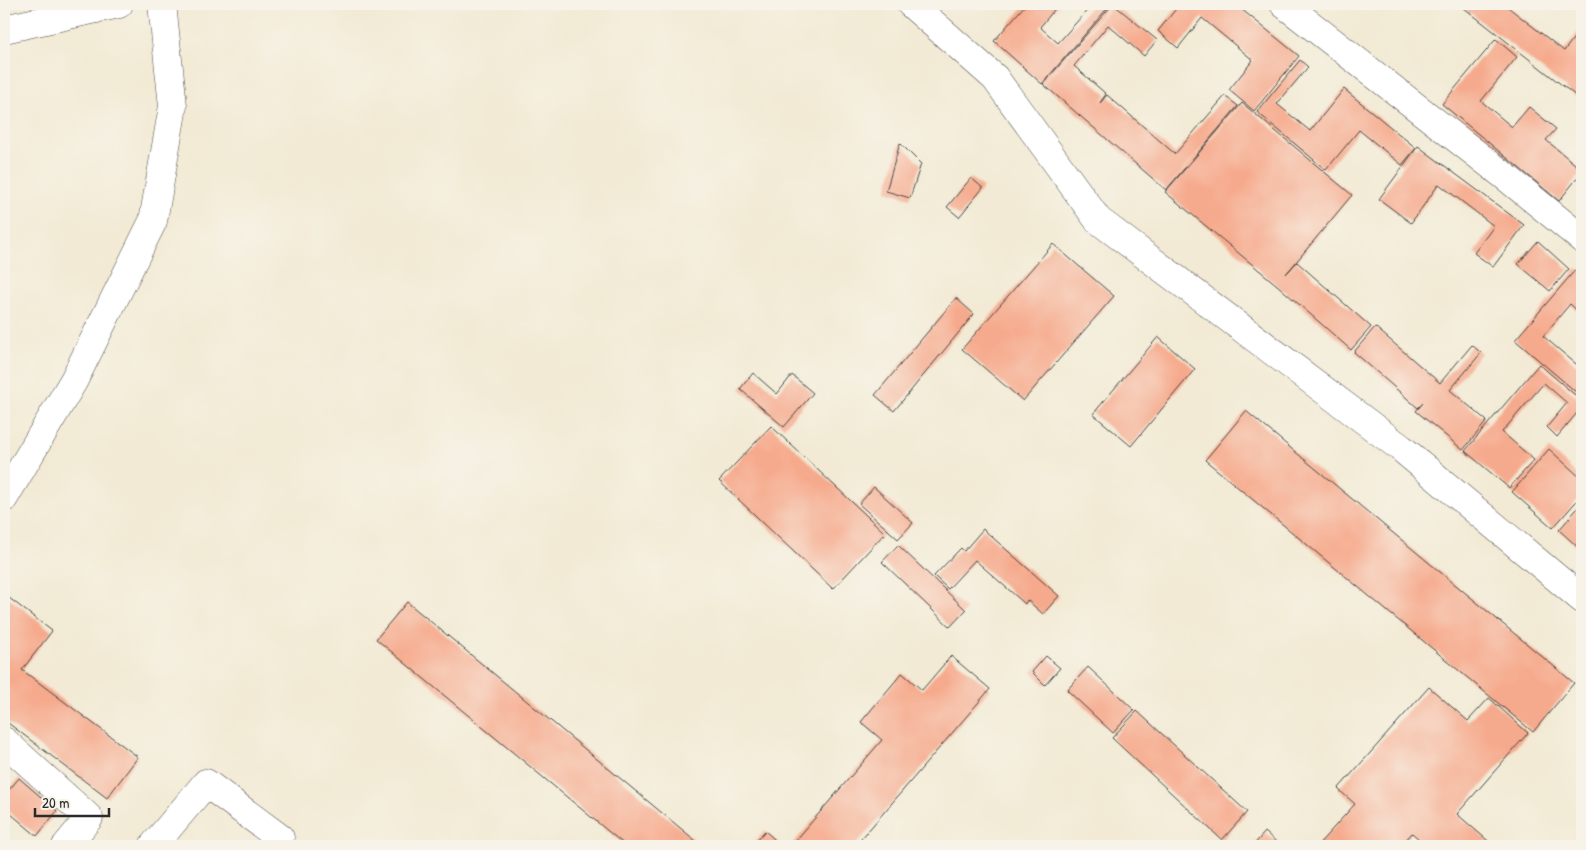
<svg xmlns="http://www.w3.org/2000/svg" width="1586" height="850" font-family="'Patrick Hand',sans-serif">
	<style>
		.building { fill: #f6aa8d }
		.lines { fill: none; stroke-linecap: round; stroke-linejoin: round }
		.minor-casing { stroke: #494844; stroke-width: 29 }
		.minor { stroke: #fff; stroke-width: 28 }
	</style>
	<rect width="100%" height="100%" fill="#f7f3e8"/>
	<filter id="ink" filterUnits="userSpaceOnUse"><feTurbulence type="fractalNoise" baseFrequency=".02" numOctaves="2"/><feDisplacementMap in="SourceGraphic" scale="10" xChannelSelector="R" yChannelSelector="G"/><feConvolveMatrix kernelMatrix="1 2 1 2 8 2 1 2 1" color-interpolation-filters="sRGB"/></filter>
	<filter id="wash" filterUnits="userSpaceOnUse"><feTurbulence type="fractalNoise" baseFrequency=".0096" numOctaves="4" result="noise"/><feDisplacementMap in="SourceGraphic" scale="20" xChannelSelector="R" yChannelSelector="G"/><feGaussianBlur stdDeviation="1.12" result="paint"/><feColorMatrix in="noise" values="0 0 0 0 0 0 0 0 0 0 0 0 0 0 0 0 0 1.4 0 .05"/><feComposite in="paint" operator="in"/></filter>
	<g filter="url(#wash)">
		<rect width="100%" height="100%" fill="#f2ead4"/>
		<g id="blocks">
			<!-- building -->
			<g class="building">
				<path d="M1026,4H1059L1040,27L1058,43L1091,6L1088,4H1111L1042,84L994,41Z"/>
				<path d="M1113,4L1157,40L1144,56L1108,25L1074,66L1106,94L1100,103L1107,95L1175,154L1225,96L1238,106L1166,190L1043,84Z"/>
				<path d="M1180,4H1235L1299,56L1254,111L1229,90L1253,60L1202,18L1178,48L1158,31Z"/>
				<path d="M1459,4H1504L1564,51L1582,27V98L1581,100Z"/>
				<path d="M1496,39L1517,57L1481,101L1512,127L1529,107L1556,129L1546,140L1582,170V172L1559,201L1442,104Z"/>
				<path d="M1300,60L1308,67L1277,104L1310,131L1344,89L1416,148L1402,165L1359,130L1326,170L1257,112Z"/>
				<path d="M1242,103L1352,195L1286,274L1297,262L1371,327L1351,350L1277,285L1165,192Z"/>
				<path d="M900,143L921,164L910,198L886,191Z"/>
				<path d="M1418,146L1524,225L1493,267L1474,253L1494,226L1439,184L1411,223L1379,199Z"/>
				<path d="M971,178L983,188L959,217L947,207Z"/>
				<path d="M1538,241L1569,269L1550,291L1518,264Z"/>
				<path d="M1053,244L1114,296L1023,401L962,349Z"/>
				<path d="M1577,268L1582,272V315L1570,304L1543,336L1582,369V397L1515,340Z"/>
				<path d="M956,298L974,314L894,411L875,395Z"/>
				<path d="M1375,327L1440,383L1472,345L1481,353L1450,390L1487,421L1463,450L1416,411L1423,403L1418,408L1354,352Z"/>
				<path d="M1158,337L1195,369L1131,446L1093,414Z"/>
				<path d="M1539,364L1582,401V407L1557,437L1547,427L1567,403L1544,383L1502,432L1534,460L1509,488L1465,451Z"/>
				<path d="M753,373L777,394L792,375L813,393L784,427L740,389Z"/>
				<path d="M1246,411L1574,683L1533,732L1205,460Z"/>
				<path d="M771,426L885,533L833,589L719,481Z"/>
				<path d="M1549,449L1582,479V495L1553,528L1512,492Z"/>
				<path d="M874,487L913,523L898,539L859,504Z"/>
				<path d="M1582,503V551L1559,530Z"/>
				<path d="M983,529L1059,596L1043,614L1027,600L1025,604L975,560L948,589L934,576L961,548L964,551Z"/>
				<path d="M898,545L966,610L950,627L882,562Z"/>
				<path d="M4,594L52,631L22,670L138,757L107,798L4,720Z"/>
				<path d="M407,602L702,846H626L376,639Z"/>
				<path d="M951,656L990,689L855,846H791L882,740L861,722L902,673L922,690Z"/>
				<path d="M1046,656L1060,668L1045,685L1032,672Z"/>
				<path d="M1088,667L1134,710L1113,733L1067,690Z"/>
				<path d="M1429,687L1468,721L1489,698L1528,733L1457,814L1494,846H1427L1412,833L1400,846H1317L1355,804L1338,789Z"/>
				<path d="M1137,711L1247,812L1222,840L1112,738Z"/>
				<path d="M19,778L57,811L37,836L4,808V796Z"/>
				<path d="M765,831L782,846H751Z"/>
				<path d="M1265,832L1281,846H1253Z"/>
			</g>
		</g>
	</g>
	<g filter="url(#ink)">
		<use href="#blocks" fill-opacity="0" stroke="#494844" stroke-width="1"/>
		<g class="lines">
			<!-- minor casing -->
			<g class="minor-casing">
				<g id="minor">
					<path d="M911,4L995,78L1098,220L1401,448L1582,599"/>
					<path d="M1284,4L1506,177L1582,239"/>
					<path d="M4,29L119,4"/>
					<path d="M4,498L74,380L153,221L173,106L162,4"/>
					<path d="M4,741L89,818L66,846"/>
					<path d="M153,846L206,783L280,838L273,846"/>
				</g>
			</g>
			<!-- minor -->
			<use href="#minor" class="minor"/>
		</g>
	</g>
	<!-- margin -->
	<rect width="1586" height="850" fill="none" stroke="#f7f3e8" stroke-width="20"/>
	<!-- scale -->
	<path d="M35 808v8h74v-8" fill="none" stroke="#2b2b2b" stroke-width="2.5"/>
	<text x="42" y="808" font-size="15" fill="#2b2b2b" stroke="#f7f3e8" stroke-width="4" paint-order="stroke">20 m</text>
</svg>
